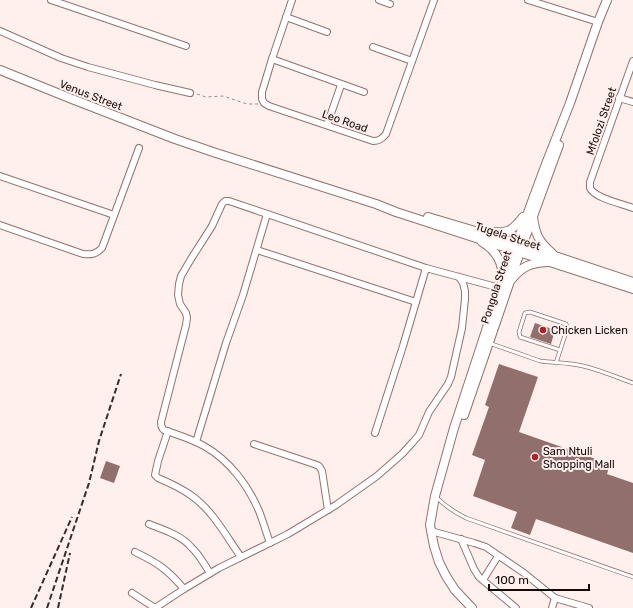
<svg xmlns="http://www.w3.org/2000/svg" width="633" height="608" font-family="Rubik,sans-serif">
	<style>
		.building { fill: #916f6c }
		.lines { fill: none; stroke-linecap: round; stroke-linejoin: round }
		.service-casing { stroke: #93716d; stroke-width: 4.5 }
		.minor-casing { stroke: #93716d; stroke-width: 8 }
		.tertiary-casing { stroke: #93716d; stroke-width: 10 }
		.path { stroke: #998b8a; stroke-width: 1; stroke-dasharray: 3 3; stroke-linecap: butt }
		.service { stroke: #fff; stroke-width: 3 }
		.minor { stroke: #fff; stroke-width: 6 }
		.tertiary { stroke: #fff; stroke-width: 8 }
		.rail { stroke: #382c2b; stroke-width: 2; stroke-dasharray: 6 3; stroke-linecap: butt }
		.poi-dot { fill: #b22126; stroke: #ffefed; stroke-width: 1.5 }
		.labels { text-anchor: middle; stroke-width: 4; stroke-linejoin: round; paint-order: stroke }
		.street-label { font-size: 11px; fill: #140807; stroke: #ffefed }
		.poi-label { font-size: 11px; fill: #140807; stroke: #ffefed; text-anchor: start }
	</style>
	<rect width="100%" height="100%" fill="#ffefed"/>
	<!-- building -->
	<g class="building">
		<path d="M535,323L555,330L551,344L530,337Z"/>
		<path d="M499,364L538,377L519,432L610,464L607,474L633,483V553L536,519L530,535L511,528L517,512L473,496L485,460L472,455L489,407L485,405Z"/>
		<path d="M106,461L120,466L114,483L100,478Z"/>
	</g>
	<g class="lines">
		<!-- service casing -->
		<g class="service-casing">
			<g id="service">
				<path d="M489,343L540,361C554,363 569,362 583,366C600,370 616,377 633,383"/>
				<path d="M556,363L567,329V327L566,324L530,312L525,313L519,332L520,337L560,350"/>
				<path d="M436,497C445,506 454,512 466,518L633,577"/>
			</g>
		</g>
		<!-- minor casing -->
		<g class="minor-casing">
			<g id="minor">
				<path d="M51,0L186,46"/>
				<path d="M292,0L272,59L262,92V99L264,103L269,106L373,141C379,141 382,139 386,134L434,0"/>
				<path d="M379,0L390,4"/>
				<path d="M528,0L598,22"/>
				<path d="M286,17L327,32"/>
				<path d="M0,31L61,58L88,67L155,85L190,93"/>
				<path d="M373,47L412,61"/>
				<path d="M272,59L364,92"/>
				<path d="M633,61L590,182C590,184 590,186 590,188C594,198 623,204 633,208"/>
				<path d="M619,98L633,102"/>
				<path d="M327,125L341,85"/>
				<path d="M0,176L114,215"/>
				<path d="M0,225L83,254C92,255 96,254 102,248L139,148"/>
				<path d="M257,250L416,302"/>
				<path d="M168,431L158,461L155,475L158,478C170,483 181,488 192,496C213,511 226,536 241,557"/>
				<path d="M375,433L403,346L426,268"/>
				<path d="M196,442L226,343L243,295L267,214"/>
				<path d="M254,444L314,464L319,466L322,471L328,510"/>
				<path d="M149,524C164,530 181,535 191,547C199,554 204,564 210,573"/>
				<path d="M431,531L474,543L486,547L524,573L555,598L589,608"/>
				<path d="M461,539L474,569L479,577L516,608"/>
				<path d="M270,543C266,532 263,521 259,511C248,485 229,460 204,446C192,439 178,435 164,430C161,428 161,425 161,422L186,325L187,318L186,313L180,304L178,295L179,284L181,276L191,259L212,226L222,204L225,201H229L426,268L500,288"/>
				<path d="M135,552C158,563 168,570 184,589"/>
				<path d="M483,580L498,556"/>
				<path d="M132,593L155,608"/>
				<path d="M155,608L184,589L219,568L288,534L336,505L377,476L402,454L413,442L419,435L429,412L448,384L451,377L462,328L465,299V291L463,283L459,277"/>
				<path d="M552,608L555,598"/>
			</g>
		</g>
		<!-- tertiary casing -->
		<g class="tertiary-casing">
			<g id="tertiary">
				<path d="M0,70L72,99L175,139L216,153L376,204L396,212L633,289"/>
				<path d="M428,217L522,245L633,282"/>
				<path d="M533,217C535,234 539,242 552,253"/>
				<path d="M489,232C509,233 511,232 523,217"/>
				<path d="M482,242C496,250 502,261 503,276"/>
				<path d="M512,279C522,266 531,263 547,262"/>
				<path d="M464,415L496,322L520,252L559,145"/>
				<path d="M472,608L455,590L446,576L439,562L434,546L430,525L435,496L454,428L500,288L546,164L570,103L598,22L607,0"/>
			</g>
		</g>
		<!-- path -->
		<path class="path" d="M197,94L206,97L223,96L247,104H258"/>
		<!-- service -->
		<use href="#service" class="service"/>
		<!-- minor -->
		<use href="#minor" class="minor"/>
		<!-- tertiary -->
		<use href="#tertiary" class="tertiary"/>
		<!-- rail -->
		<g class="rail">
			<path d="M31,608L72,517"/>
			<path d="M47,608L89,483L99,441L121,374"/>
			<path d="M58,608L70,553"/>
		</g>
	</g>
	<!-- markers -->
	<g class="poi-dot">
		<circle cx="543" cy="330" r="4"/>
		<circle cx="535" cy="457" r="4"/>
	</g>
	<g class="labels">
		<!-- street labels -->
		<g class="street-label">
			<text transform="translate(91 95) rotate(21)" y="4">Venus Street</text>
			<text transform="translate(345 121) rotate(19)" y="4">Leo Road</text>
			<text transform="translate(601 121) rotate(-71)" y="4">Mfolozi Street</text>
			<text transform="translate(508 236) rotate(18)" y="4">Tugela Street</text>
			<text transform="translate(496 287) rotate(-72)" y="4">Pongola Street</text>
		</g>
		<!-- poi labels -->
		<g class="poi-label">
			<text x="551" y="334">Chicken Licken</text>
			<text x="543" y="455">Sam Ntuli<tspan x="543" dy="13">Shopping Mall</tspan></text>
		</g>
	</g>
	<!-- scale -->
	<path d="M489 584v6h100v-6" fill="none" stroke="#140807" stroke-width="2"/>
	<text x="495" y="584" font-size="12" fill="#140807" stroke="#ffefed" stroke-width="3" paint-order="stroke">100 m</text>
</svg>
